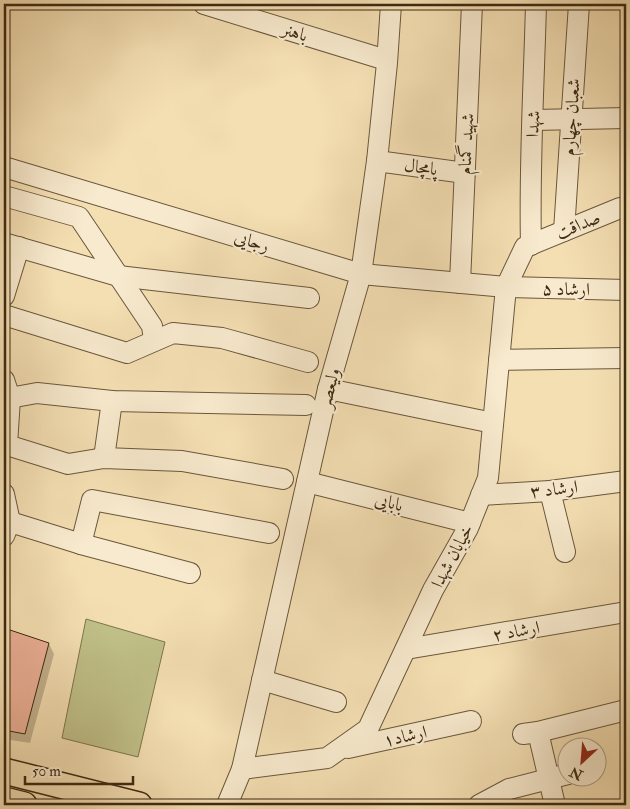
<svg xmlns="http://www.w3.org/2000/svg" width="630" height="809" font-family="'IM FELL Double Pica',Amiri,serif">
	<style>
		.green { fill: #c0c089; stroke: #7e754e }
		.shadow { fill: #0003 }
		.building { fill: #ebb097; stroke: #3d2a13 }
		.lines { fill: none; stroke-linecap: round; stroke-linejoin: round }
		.minor-casing { stroke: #6b573b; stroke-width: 22 }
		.major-casing { stroke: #3d2a13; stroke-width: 28 }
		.minor { stroke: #f8eace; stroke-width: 20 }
		.major { stroke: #f4dfb3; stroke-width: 25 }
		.labels { text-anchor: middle; stroke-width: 4.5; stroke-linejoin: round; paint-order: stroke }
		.street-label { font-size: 18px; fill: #3d2a13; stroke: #f8eace }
	</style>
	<rect width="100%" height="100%" fill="#f4dfb3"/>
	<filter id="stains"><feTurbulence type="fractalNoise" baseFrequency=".004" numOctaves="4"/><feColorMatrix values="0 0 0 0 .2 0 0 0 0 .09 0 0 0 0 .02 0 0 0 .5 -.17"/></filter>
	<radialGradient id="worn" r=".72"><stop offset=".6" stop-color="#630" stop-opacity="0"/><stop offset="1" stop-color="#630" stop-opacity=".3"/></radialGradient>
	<!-- green -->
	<path class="green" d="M86,619L165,642L138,757L62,738Z"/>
	<!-- shadow -->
	<path class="shadow" d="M4,632L7,637L49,644L54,654L30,743L4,739Z"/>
	<!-- building -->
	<path class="building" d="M7,629L49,643L25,734L4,730V644Z"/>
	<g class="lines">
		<!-- minor casing -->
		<g class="minor-casing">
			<g id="minor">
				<path d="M204,4L386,60"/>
				<path d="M534,120L626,118"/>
				<path d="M377,161L465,173"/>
				<path d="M4,167L361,274L506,287L626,290"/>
				<path d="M4,196L79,217L152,326L154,340"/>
				<path d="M564,231L579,4"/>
				<path d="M4,243L118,276L309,298"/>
				<path d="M531,245C529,164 534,84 536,4"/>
				<path d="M460,283L472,4"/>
				<path d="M4,296L19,247"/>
				<path d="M4,315L127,353L173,333L222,338L308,362"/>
				<path d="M499,360L626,358"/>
				<path d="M4,380L10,398L7,445L68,464L104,458L182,461L283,479"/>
				<path d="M328,389L493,423"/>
				<path d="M4,399L37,393L112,401L306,405"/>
				<path d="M104,458L112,401"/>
				<path d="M307,482L470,523"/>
				<path d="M550,491L565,552"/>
				<path d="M4,494L10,522L4,536"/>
				<path d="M481,495L550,491L626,481"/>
				<path d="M4,520L81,544L190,573"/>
				<path d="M81,544L92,500L269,533"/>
				<path d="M406,649L626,612"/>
				<path d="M262,680L336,702"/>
				<path d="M538,732L626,710"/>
				<path d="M523,734L538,732L555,805"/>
				<path d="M348,748L471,721"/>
				<path d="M242,769L327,758L368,729L433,590L468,528L488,478L506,287L525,247L620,208L626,207"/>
				<path d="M227,805L242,769L328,389L361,274L377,161L387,63L391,4"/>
				<path d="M479,805L509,789L568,774"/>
			</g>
		</g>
		<!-- major casing -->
		<g class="major-casing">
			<g id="major">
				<path d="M4,771L139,805"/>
				<path d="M4,800L24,805"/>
			</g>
		</g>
		<!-- minor -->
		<use href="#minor" class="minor"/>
		<!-- major -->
		<use href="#major" class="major"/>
	</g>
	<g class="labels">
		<!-- street labels -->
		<g class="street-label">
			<text transform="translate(295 32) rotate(17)" y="6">باهنر</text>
			<text transform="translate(571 117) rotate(-86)" y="6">شعبان چهارم</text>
			<text transform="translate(533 124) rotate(-87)" y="6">شهدا</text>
			<text transform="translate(466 144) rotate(-87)" y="6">شهید گمنام</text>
			<text transform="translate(421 167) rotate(8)" y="6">پامچال</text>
			<text transform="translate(578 225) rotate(-23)" y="6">صداقت</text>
			<text transform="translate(252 241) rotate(17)" y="6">رجایی</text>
			<text transform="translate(566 289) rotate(1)" y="6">ارشاد ۵</text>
			<text transform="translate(329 388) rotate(-76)" y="6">ولیعصر</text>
			<text transform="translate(554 489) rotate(-6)" y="6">ارشاد ۳</text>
			<text transform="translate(389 502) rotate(14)" y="6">بابایی</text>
			<text transform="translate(452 556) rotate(-62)" y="6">خیابان شهدا</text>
			<text transform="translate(516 631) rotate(-10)" y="6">ارشاد ۲</text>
			<text transform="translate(405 736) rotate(-12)" y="6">ارشاد۱</text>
		</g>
	</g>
	<!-- margin -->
	<rect width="630" height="809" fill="none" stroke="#f4dfb3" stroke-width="20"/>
	<rect x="5" y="5" width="620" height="799" fill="none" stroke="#3d2a13" stroke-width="2.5"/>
	<rect x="10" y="10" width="610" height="789" fill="none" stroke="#3d2a13"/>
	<!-- north arrow -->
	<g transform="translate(582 762) rotate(206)"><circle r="24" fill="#f8eace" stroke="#ad9d83"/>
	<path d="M0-4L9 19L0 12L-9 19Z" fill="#8f2418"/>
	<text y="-8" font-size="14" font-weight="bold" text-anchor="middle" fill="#3d2a13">N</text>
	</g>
	<!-- scale -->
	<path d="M25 776v8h108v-8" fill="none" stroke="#3d2a13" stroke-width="2.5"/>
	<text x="32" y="776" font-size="15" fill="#3d2a13" stroke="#f8eace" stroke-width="4" paint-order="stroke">50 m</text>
	<rect width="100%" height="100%" filter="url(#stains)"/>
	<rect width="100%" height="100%" fill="url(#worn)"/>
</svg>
